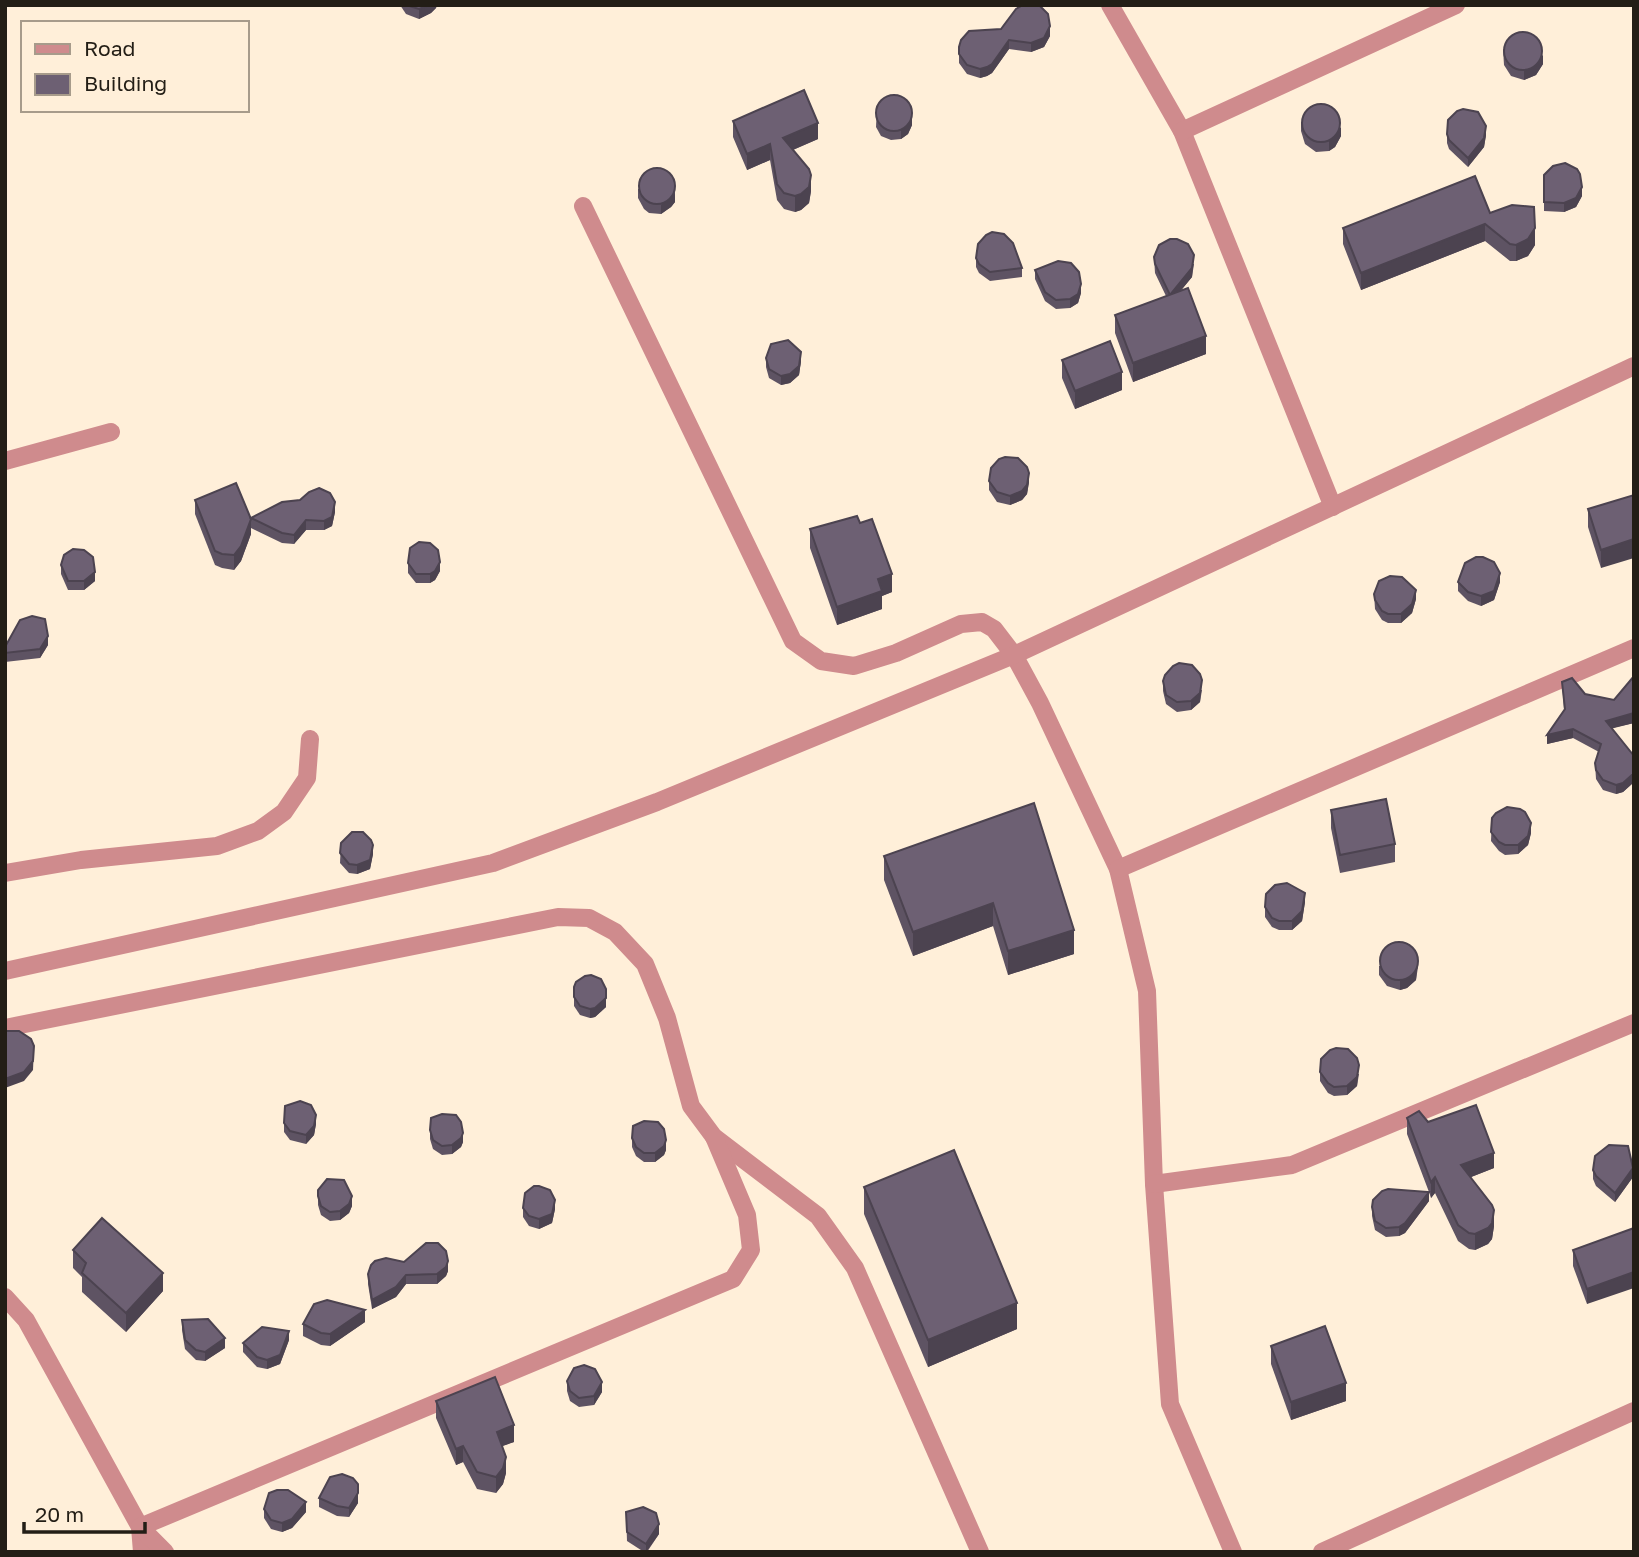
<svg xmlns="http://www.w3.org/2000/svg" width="1639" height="1557" font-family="'Golos Text',sans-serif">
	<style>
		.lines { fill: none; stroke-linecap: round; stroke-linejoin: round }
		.street { stroke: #cf8b8d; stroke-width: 18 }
		.wall { fill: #5e5363 }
		.shaded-wall { fill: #4c4350 }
		.building { fill: #6d6073; stroke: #4c4350; stroke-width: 2 }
	</style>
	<rect width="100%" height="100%" fill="#ffefd9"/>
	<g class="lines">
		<!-- street -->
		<g class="street">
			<path d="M1110,5L1182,131L1333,507"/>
			<path d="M1182,131L1456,5"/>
			<path d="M583,206L793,641L821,661L854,666L896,653L961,624L982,622L994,629L1014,655L1040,703L1118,869L1147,991L1154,1184L1170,1404L1233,1552"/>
			<path d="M5,461L111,432"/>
			<path d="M1118,869L1634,648"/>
			<path d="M5,873L81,860L217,846L258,831L284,812L307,778L310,739"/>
			<path d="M5,971L493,863L657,802L1014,655L1634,366"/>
			<path d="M5,1028L558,917L589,918L615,932L645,964L667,1018L691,1106L714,1137L818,1216L855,1268L980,1552"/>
			<path d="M1154,1184L1292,1165L1634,1023"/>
			<path d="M5,1297L26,1320L140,1527L142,1552"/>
			<path d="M165,1552L140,1527L733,1279L751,1250L747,1215L714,1137"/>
			<path d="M1322,1552L1634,1411"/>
		</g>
	</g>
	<!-- wall -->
	<g class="wall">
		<path d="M400,5H437L436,8L431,13L419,19L406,14Z"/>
		<path d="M1001,29L1050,36L1044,47L1031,52L1009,49L992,73L987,76L980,78L967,74L959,63V47Z"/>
		<path d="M1503,49L1543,64L1536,75L1524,80L1511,76L1504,65Z"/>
		<path d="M877,107L912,125L908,134L901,139L891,140L881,136L876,127Z"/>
		<path d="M733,121L818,139L793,150L811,191L809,203L801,210L795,212L784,209L777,200L770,160L747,170L733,137Z"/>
		<path d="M1301,122L1341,136L1335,147L1329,151L1316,152L1305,144L1301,131Z"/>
		<path d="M1447,134L1486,135L1484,147L1468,167L1449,149L1447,143Z"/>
		<path d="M1544,175L1582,196L1576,207L1564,212L1544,211Z"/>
		<path d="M675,181V202L671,207L661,214L649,213L644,209L638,198V189Z"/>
		<path d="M1490,213L1535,245L1528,256L1516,261H1510L1485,241L1361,290L1343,244V228Z"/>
		<path d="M1154,257L1194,264L1192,277L1181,290L1206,354L1133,382L1115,333V315L1166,296L1155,273Z"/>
		<path d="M976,258L1022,268V277L990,281L979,273L976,267Z"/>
		<path d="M1035,270L1081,293L1078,303L1070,308L1056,309L1045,301L1035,279Z"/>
		<path d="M766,358L801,361L799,375L790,383L781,385L769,378L766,367Z"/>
		<path d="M1062,360L1122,390L1075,409L1062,378Z"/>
		<path d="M989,481L1029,482L1027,494L1022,500L1010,505L997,502L989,490Z"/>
		<path d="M1634,495L1601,568L1588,527V509Z"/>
		<path d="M195,500L251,534L241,561L234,570L222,568L215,565L195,514Z"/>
		<path d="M335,512L332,526L324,530H306L294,544L282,543L251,528V518Z"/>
		<path d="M860,523L892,592L882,596V609L837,625L810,548V529Z"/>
		<path d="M408,563L440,571L435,580L430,583H416L408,573Z"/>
		<path d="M61,565L95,581L84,590H68L61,574Z"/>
		<path d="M1458,582H1500L1494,600L1481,606L1468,601L1458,591Z"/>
		<path d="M1374,594L1416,599L1412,613L1401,623H1388L1382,620L1375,609Z"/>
		<path d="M48,645L40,658L5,662V647Z"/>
		<path d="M1163,681L1202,690L1200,702L1191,710L1177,712L1166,704L1163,691Z"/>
		<path d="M1562,682L1634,723L1612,728L1633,783L1623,792L1616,794L1603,790L1596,779L1595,763L1599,752L1573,738L1547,744L1564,710Z"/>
		<path d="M1034,803L1074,954L1008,975L993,926L913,956L884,880V856Z"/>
		<path d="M1331,810L1395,844V862L1340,873L1331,828Z"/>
		<path d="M1492,818L1531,833L1528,845L1518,854L1505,855L1499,851L1491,841Z"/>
		<path d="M341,843L373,854L370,869L357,874L349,873L340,863Z"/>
		<path d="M1305,902L1302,921L1292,930H1279L1272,927L1265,917V907Z"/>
		<path d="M1379,966L1418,967L1416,980L1407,988L1400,990L1387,986L1379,975Z"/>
		<path d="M574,987L606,1007L595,1017L590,1018L580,1015L574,1006Z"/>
		<path d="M1320,1072L1359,1074L1357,1086L1347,1095L1334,1096L1328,1093L1320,1081Z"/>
		<path d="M1407,1118L1428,1122L1494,1168L1471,1177L1494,1226L1492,1239L1488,1244L1475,1250L1469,1249L1458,1241L1435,1193L1431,1198L1429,1192V1201L1405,1233L1399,1236L1386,1237L1375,1230L1372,1216V1207L1429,1192L1407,1134Z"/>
		<path d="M284,1123L316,1124L314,1135L306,1144L290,1140L284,1132Z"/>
		<path d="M430,1130L463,1142L461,1147L452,1154L442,1155L433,1149L430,1139Z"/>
		<path d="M632,1138L666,1150L664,1155L655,1162H644L636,1156L632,1147Z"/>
		<path d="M1593,1170L1633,1177L1615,1202L1596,1186L1593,1179Z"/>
		<path d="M864,1187L1017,1329L928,1367L864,1214Z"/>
		<path d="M318,1196L352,1206L349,1213L340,1220L330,1221L321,1215L318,1205Z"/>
		<path d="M523,1208L555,1209L552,1223L539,1229L529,1226L523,1217Z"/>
		<path d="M1634,1228L1587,1304L1573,1266V1250Z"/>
		<path d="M73,1250L163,1291L126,1332L82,1292V1277L73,1268Z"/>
		<path d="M404,1262L448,1271L446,1276L437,1284H406L396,1297L372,1309L368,1284V1274Z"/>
		<path d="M182,1320L225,1348L205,1361L196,1360L185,1349L182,1330Z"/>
		<path d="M365,1322L330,1346L321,1345L303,1336V1324Z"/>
		<path d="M289,1340L280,1364L267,1369L257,1367L243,1352V1343Z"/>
		<path d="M1271,1346L1346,1401L1291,1420L1271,1364Z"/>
		<path d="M567,1381L602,1392L594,1405L579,1407L570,1401L567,1391Z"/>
		<path d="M436,1401L514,1442L502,1446L506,1473L503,1484L496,1493L477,1489L463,1462L456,1465L436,1418Z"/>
		<path d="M358,1484V1503L349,1517L337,1516L319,1507V1498Z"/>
		<path d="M264,1509L306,1512L292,1528L282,1532L271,1529L264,1518Z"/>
		<path d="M626,1512L659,1534L647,1552H644L627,1541Z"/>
	</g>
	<!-- shaded-wall -->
	<g class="shaded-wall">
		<path d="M429,5H437L436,8L431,13L419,19V9Z"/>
		<path d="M1050,26V36L1044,47L1031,52V43Z"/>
		<path d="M1009,40V49L992,73L987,76L980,78V69Z"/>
		<path d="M1543,55V64L1536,75L1524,80V71Z"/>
		<path d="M912,115V125L908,134L901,139V130Z"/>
		<path d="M818,123V139L783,154V138Z"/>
		<path d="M1486,126V135L1484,147L1468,167V158Z"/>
		<path d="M1341,127V136L1335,147L1329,151V141Z"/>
		<path d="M770,144V160L747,170V154Z"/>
		<path d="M811,175V191L809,203L801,210L795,212V196Z"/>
		<path d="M1582,187V196L1576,207L1564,212V203Z"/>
		<path d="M675,193V202L671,207L661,214V205Z"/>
		<path d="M1485,224V241L1361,290V273Z"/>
		<path d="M1535,228V245L1528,256L1516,261V245Z"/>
		<path d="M1194,255L1192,277L1170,304V295Z"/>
		<path d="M1081,284V293L1078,303L1070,308V299Z"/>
		<path d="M1206,336V354L1133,382V363Z"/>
		<path d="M801,352V361L799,375L790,383L781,385V376Z"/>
		<path d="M1122,372V390L1075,409V391Z"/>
		<path d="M1029,473V482L1027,494L1022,500L1010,505V496Z"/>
		<path d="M335,502V512L332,526L324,530V521Z"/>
		<path d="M251,519V534L241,561L234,570V555Z"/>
		<path d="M306,520V530L294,544V535Z"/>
		<path d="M1634,539V558L1601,568V550Z"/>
		<path d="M440,562V571L435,580L430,583V574Z"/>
		<path d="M95,572V581L84,590V581Z"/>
		<path d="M1500,573V582L1494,600L1481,606V596Z"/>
		<path d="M892,574V592L882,596V609L837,625V607L878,579Z"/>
		<path d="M1416,590V599L1412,613L1401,623V614Z"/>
		<path d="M48,636V645L40,658V649Z"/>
		<path d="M1202,680L1200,702L1191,710V701Z"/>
		<path d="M1634,713V723L1606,730V721Z"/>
		<path d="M1573,729V738L1547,744V735Z"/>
		<path d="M1634,768L1633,783L1623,792L1616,794V785Z"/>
		<path d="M1531,823V833L1528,845L1518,854V845Z"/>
		<path d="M373,845V854L370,869L357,874V865Z"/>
		<path d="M1305,893V902L1302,921L1292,930V921Z"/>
		<path d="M993,903V926L913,956V932Z"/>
		<path d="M1074,930V954L1008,975V951Z"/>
		<path d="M1418,957L1416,980L1407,988L1400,990V981Z"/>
		<path d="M606,998V1007L595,1017L590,1018V1009Z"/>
		<path d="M34,1046L33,1070L24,1081L5,1088V1079Z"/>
		<path d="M1359,1065L1357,1086L1347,1095V1086Z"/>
		<path d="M316,1115V1124L314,1135L306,1144V1135Z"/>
		<path d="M463,1133V1142L461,1147L452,1154V1145Z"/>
		<path d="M666,1140V1150L664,1155L655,1162V1153Z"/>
		<path d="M1494,1153V1168L1461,1181V1165Z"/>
		<path d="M1633,1168V1177L1615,1202V1193Z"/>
		<path d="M1435,1177V1193L1431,1198V1182Z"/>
		<path d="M1429,1192V1201L1405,1233L1399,1236V1227Z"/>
		<path d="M352,1196V1206L349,1213L340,1220V1211Z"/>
		<path d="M555,1200V1209L552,1223L539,1229V1219Z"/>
		<path d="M1494,1210V1226L1492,1239L1488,1244L1475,1250V1234Z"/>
		<path d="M448,1261V1271L446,1276L437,1284V1274Z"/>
		<path d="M1634,1272V1288L1587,1304V1289Z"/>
		<path d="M163,1273V1291L126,1332V1313Z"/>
		<path d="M406,1275V1284L396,1297L372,1309V1300Z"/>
		<path d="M1017,1303V1329L928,1367V1340Z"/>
		<path d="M365,1310V1322L330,1346V1334Z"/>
		<path d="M289,1331V1340L280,1364L267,1369V1360Z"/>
		<path d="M225,1338V1348L205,1361V1352Z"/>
		<path d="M602,1382V1392L594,1405V1396Z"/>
		<path d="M1346,1383V1401L1291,1420V1402Z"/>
		<path d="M514,1425V1442L497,1448V1432Z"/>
		<path d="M463,1446V1462L456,1465V1449Z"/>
		<path d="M506,1457V1473L503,1484L496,1493V1477Z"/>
		<path d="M358,1493V1503L349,1517V1508Z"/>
		<path d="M306,1502V1512L292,1528L282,1532V1523Z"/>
		<path d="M659,1524V1534L646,1552V1544Z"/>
	</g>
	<!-- building -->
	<g class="building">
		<path d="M406,5H429L419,9Z"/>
		<path d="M1023,5H1039L1048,14L1050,26L1044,38L1031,43L1009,40L992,64L987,67L980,69L967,65L959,54V47L961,40L969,31L1001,29L1016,9Z"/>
		<circle cx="1523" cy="51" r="19"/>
		<path d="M804,90L818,123L783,138L809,169L811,175L809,187L801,194L795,196L784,193L777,184L770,144L747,154L733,121Z"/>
		<circle cx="894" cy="113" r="18"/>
		<circle cx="1321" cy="123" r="19"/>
		<path d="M1463,109L1478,112L1486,126L1484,138L1468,158L1449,140L1447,134L1448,120L1457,111Z"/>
		<path d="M1565,163L1577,169L1580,174L1582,187L1576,198L1564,203L1544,202V175L1553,166Z"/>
		<circle cx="657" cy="186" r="18"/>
		<path d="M1475,176L1490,213L1512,205L1534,207L1535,228L1528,239L1516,245L1510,244L1485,224L1361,273L1343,228Z"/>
		<path d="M992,232L1004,234L1013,243L1022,268L990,272L979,264L976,258L978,244L986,235Z"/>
		<path d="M1170,239H1177L1188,244L1194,255L1192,268L1170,295L1155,264L1154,257L1159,245Z"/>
		<path d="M1058,261L1071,263L1079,272L1081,284L1078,294L1070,299L1056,300L1045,292L1035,270Z"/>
		<path d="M1188,288L1206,336L1133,363L1115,315Z"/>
		<path d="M788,340L801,352L799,366L790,374L781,376L769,369L766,358L771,344Z"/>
		<path d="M1110,341L1122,372L1075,391L1062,360Z"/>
		<path d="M1005,457L1018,458L1027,467L1029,473L1027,485L1022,491L1010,496L997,492L989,481L991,468L999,459Z"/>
		<path d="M236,483L251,519L241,546L234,555L222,554L215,551L195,500Z"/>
		<path d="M319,488L330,493L335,502L332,517L324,521L306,520L294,535L282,533L251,518L282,502L300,500L309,492Z"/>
		<path d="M1634,495V539L1601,550L1588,509Z"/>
		<path d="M857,516L860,523L872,519L892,574L878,579L882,591L837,607L810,529Z"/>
		<path d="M419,542L430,543L438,550L440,562L435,571L430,574H416L408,563L410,548Z"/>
		<path d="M73,549L84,550L93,557L95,572L84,581H68L61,565L64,555Z"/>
		<path d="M1476,557H1483L1494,562L1500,573L1494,591L1481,596L1468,592L1458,582L1465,563Z"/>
		<path d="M1390,576L1402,577L1416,590L1412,604L1401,614H1388L1382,611L1375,600L1374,594L1379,581Z"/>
		<path d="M32,616L45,619L48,636L40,649L5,653V647L20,620Z"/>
		<path d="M1179,663L1192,665L1200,674L1202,680L1200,693L1191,701L1177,702L1166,695L1163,681L1165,675L1173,666Z"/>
		<path d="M1634,676V713L1606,721L1634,756L1633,774L1623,783L1616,785L1603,780L1596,770L1595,763L1601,744L1573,729L1547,735L1565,709L1562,682L1572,678L1585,694L1614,700Z"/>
		<path d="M1386,799L1395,844L1340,855L1331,810Z"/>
		<path d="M1034,803L1074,930L1008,951L993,903L913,932L884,856Z"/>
		<path d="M1507,807L1520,809L1525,812L1531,823L1528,836L1518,845H1505L1499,842L1491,832L1492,818L1496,813Z"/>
		<path d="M352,832H363L371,840L373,845L370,860L357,865L349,864L340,853L341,843Z"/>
		<path d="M1287,883L1305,893L1302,911L1292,921H1279L1272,918L1265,907L1266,894L1275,885Z"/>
		<circle cx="1399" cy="961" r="19"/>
		<path d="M591,975L601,979L606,989V998L595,1008L590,1009L580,1006L574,997V987L576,982L585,976Z"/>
		<path d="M5,1031H19L31,1039L34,1046L33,1061L24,1072L5,1079Z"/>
		<path d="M1336,1048L1348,1049L1357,1058L1359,1065L1357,1077L1347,1086L1334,1087L1328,1083L1320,1072L1321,1059L1330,1050Z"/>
		<path d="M300,1101L311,1105L316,1115L314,1126L306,1135L290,1131L284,1123L285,1106Z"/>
		<path d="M1476,1105L1494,1153L1461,1165L1492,1205L1494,1210L1492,1223L1488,1228L1475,1234L1469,1233L1458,1225L1435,1177L1431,1182L1407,1118L1419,1111L1428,1122Z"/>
		<path d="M442,1114L456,1115L461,1122L463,1133L461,1138L452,1145L442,1146L433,1140L430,1130L431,1118Z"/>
		<path d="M644,1121L658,1122L664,1129L666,1140L664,1146L655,1153H644L636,1147L632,1138L633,1126Z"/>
		<path d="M1609,1145L1628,1146L1633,1168L1615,1193L1596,1176L1593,1170L1595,1156Z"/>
		<path d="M954,1150L1017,1303L928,1340L864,1187Z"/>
		<path d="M327,1179L344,1180L352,1196L349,1204L340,1211L330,1212L321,1206L318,1196V1190Z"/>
		<path d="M534,1186H539L550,1190L555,1200L552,1214L539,1219L529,1216L523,1208L525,1193Z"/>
		<path d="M1388,1189L1429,1192L1405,1223L1399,1227L1386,1228L1375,1221L1372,1207L1373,1200L1382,1191Z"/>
		<path d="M102,1218L163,1273L126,1313L82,1273L86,1263L73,1250Z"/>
		<path d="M1634,1228V1272L1587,1289L1573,1250Z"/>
		<path d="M426,1243H438L446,1251L448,1261L446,1267L437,1274L406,1275L396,1287L372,1300L368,1274L371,1265L375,1261L386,1258L404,1262Z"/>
		<path d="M327,1300L365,1310L330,1334L321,1333L303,1324L314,1304Z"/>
		<path d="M208,1319L225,1338L205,1352L196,1350L185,1340L182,1320Z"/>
		<path d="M1325,1326L1346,1383L1291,1402L1271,1346Z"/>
		<path d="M262,1327L289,1331L280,1355L267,1360L257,1357L243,1343Z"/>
		<path d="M584,1365L595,1369L602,1382L594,1396L579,1398L570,1391L567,1381L574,1368Z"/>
		<path d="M495,1377L514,1425L497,1432L506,1457L503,1468L496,1477L477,1472L463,1446L456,1449L436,1401Z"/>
		<path d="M342,1474L353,1478L358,1484V1493L349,1508L337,1506L319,1498L330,1477Z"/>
		<path d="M277,1490H288L306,1502L292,1519L282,1523L271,1520L264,1509L269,1493Z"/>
		<path d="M643,1507L656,1513L659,1524L646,1544L627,1532L626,1512Z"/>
	</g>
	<!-- border -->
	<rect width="1639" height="1557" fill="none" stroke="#231e16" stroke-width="14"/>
	<!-- legend -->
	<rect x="21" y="21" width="228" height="91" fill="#ffefd9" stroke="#a79b8b" stroke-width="2"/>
	<rect x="35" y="44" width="35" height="10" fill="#cf8b8d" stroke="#a79b8b" stroke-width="2"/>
	<text x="84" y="56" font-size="21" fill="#231e16">Road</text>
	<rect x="35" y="74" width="35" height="21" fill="#6d6073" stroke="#a79b8b" stroke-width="2"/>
	<text x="84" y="91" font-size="21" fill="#231e16">Building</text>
	<!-- scale -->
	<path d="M24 1522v10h121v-10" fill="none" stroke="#231e16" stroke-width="3.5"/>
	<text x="35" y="1522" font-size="21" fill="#231e16" stroke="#ffefd9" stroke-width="5" paint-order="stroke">20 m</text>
</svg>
